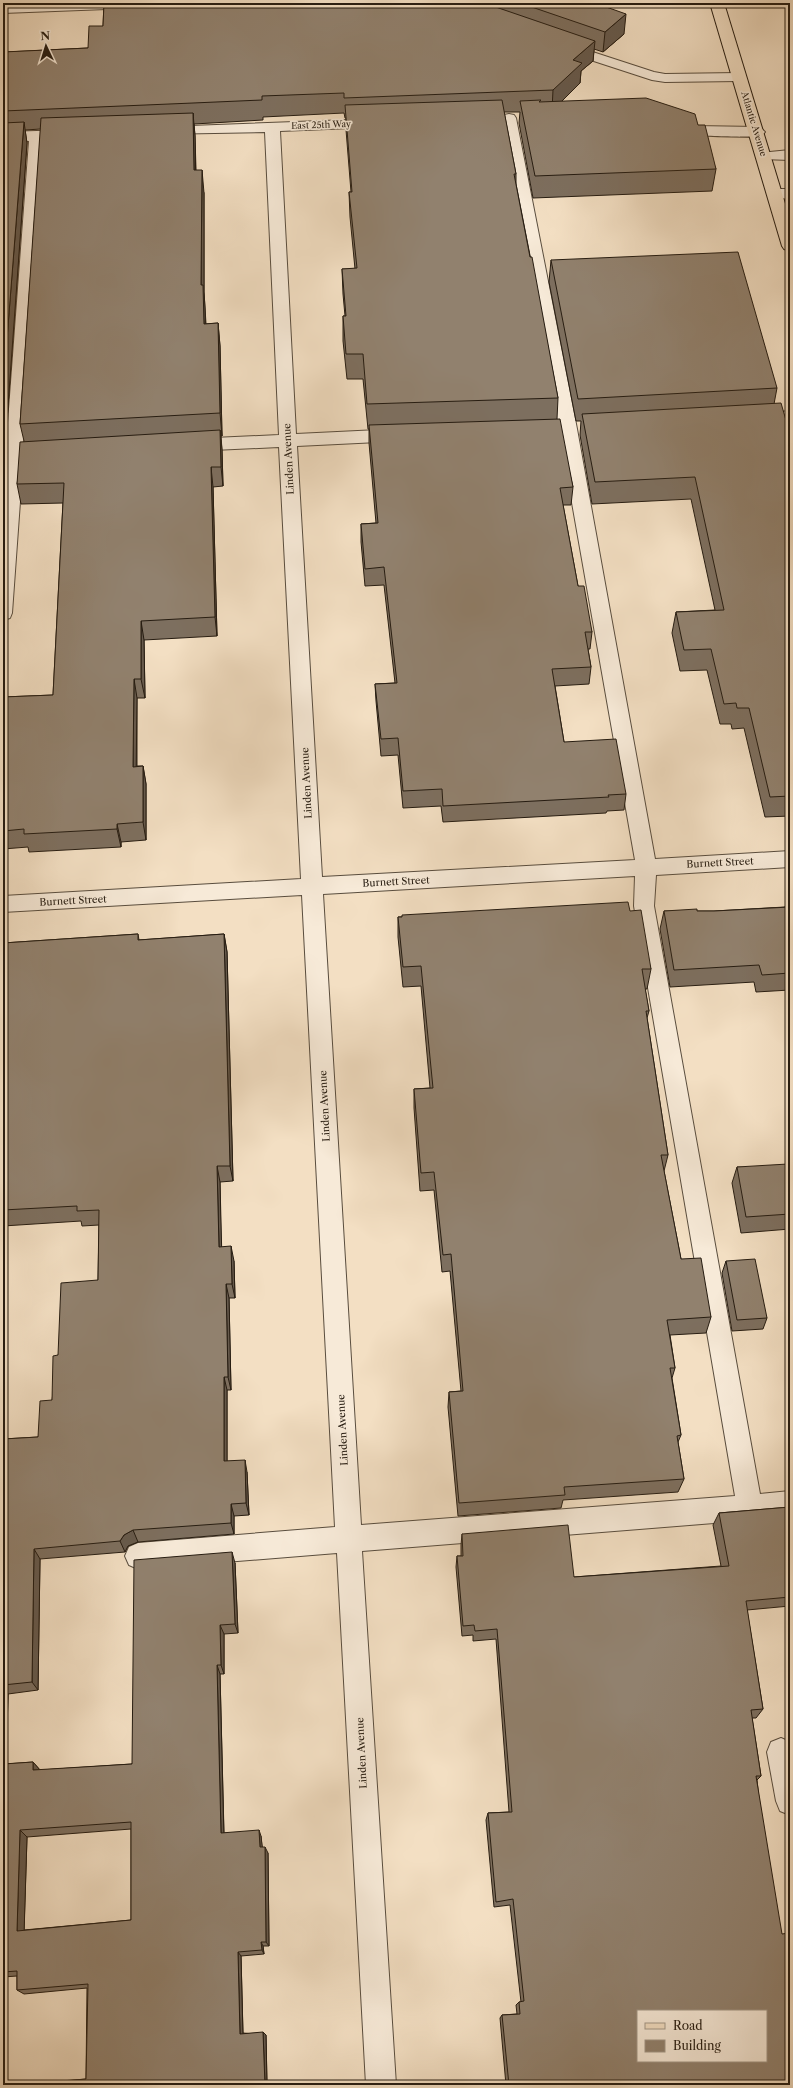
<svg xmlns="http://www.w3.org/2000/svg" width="793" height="2088" font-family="'Libre Caslon Text',serif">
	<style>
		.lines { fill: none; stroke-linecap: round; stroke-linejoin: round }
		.minor-casing { stroke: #594d3e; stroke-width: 2 }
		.major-casing { stroke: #261c11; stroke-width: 2 }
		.minor { fill: #f7ead8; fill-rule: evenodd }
		.major { fill: #f3dfc3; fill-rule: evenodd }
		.wall { fill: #7d6f5f; stroke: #261c11; fill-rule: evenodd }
		.shaded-wall { fill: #665a4d; stroke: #261c11 }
		.building { fill: #91816e; stroke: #261c11; fill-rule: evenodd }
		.labels { text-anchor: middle; stroke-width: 3.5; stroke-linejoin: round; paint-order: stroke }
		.far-street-label { font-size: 9px; fill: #261c11; stroke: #f7ead8 }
		.street-label { font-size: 10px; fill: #261c11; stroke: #f7ead8 }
	</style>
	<rect width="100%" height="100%" fill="#f3dfc3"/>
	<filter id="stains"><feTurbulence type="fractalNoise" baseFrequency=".005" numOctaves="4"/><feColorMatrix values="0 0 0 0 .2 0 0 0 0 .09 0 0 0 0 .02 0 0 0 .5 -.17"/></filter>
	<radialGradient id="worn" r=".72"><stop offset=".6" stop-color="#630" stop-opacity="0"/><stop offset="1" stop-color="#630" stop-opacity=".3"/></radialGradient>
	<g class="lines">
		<!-- minor casing -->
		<g class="minor-casing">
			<g id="minor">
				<path d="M49,3H166L164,6L159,7L3,13V5Z"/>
				<path d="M565,43L654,72L665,74L739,73L744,74L746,77L744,80L739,81L665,82L652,80L560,50L558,47L560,44Z"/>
				<path d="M509,114L514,115L516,118L577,429L655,859L790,851V867L656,875L654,906L760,1494L790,1491V1517L362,1551L396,2085H366L337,1553L138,1569L129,1565L125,1556L129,1547L138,1543L335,1527L302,895L3,912V896L301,879L279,447L192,451L186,449L183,445L186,441L192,439L279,435L265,132L159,134L157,131L159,128L164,127L376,119L381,120L383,123L381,126L376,127L280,131L296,434L399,429L405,431L408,435L405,439L399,441L297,446L322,877L635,860L559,429L502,118L504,115ZM635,876L634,906L735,1496L361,1525L323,894Z"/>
				<path d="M678,121L695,126L757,127L762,129L765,132L762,135L757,137C740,136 680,139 671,125L673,122Z"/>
				<path d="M70,130L75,132L78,135L75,138L44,140L23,448L50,446L56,448L59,452L56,456L23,460L12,613L10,618L3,620V489L5,461H3V449H6L29,141L3,142V132Z"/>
				<path d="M790,150V160L759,159L756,156L759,153Z"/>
				<path d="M775,189H790V199L770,197L767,194L770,191Z"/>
				<path d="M790,411V423L755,425L749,423L746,419L749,415Z"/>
				<path d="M781,1738L790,1742V1815L780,1811L776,1801L767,1752L771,1742Z"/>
			</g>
		</g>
		<!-- major casing -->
		<g class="major-casing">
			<path id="major" d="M710,3H724L790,220V251L784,249L782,246Z"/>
		</g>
		<!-- minor -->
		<use href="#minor" class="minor"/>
		<!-- major -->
		<use href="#major" class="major"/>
	</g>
	<!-- wall -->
	<g class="wall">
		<path d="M104,3H599L598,4L624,34L603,52L594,49L593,61L581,71L580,83L561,101L698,125L716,169L712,191L533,198L519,123L520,112H504L516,174V184L558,398L557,419L573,487L571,505H563L578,586L592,632L590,649H588L591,667L589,684L555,686L564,742L626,794L624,810L607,811L606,813L443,822L441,806L403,808L398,755L381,756L376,701L375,684L395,683L384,585L365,586L361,542V524L376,523L369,443V429H368L363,379H347L343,341V316H345L343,294L342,269H355L350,217L349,192H351L346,130V118H345L344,113L263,117V120L194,124L195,136L196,170L204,193V292L206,324L218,323L220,346L222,436H221L222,450L223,486L213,487L217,636L144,640L145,698H137V766H143L146,784V840L121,842V847L29,852L28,847L3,849V697L53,695L63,503L21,504L17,484L24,441L20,424L41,129L25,130L27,143L5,448H3V39L6,52L88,48L103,26Z"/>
		<path d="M551,260L777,388L774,404L790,434V816L765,817L744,728L732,729L731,724H720L707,670L680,671L672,633L676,612L715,610L691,499L592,504L580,435L581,421H576L549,282Z"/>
		<path d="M790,891V990L756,992L754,982L670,987L660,929L664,911H714L785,907Z"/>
		<path d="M630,911L651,969L647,989H645L649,1011L647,1018L668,1155L664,1171L681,1259L711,1317L706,1333L670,1335L675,1368L672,1378L681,1435L678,1442L684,1479L678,1492L563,1500L561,1508L458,1516L448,1407L449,1392L461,1391L450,1271L442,1272L434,1190L420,1191L414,1108V1089L430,1088L421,986L403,987L398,937V917Z"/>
		<path d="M138,934L139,940L224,934L227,952L233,1181L220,1182L221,1247L234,1261L235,1298H229L231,1390H227V1461L247,1472L249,1515L234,1516V1534L138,1542L128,1546L125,1552L40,1559L38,1690L8,1694L6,1764L33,1762L40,1770L132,1764L235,1563L238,1633L224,1634V1674H220L224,1833L261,1836L262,1847L268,1853L269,1946H263L264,1954L241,1956L243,2033L266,2035L267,2085H23L86,2079L87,1988L24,1994L17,1990V1976L3,1977V1439L38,1437L52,1400L58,1355L98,1280L99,1225L82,1226L81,1221L3,1226V943ZM131,1829V1920L24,1930L27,1837Z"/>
		<path d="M737,1167L790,1170V1229L741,1233L732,1183Z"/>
		<path d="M726,1261L767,1318L763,1329L732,1331L722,1273Z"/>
		<path d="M790,1507V1606L747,1610L763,1709L756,1718H752L761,1776L757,1780L790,2085H506L500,2018L502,2015L517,2014L516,2005L519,2002H521L510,1905L494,1907L486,1820L488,1813L509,1812L496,1639L473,1641V1635L462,1636L456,1567L457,1556H461V1545L462,1534L574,1577L721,1566L713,1525L719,1513Z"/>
	</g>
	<!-- shaded-wall -->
	<g class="shaded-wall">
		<path d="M626,14L624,34L603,52L605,32Z"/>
		<path d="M3,39L7,59L3,57Z"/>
		<path d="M595,41L593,61L581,71L580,83L552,111L553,90L573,60Z"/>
		<path d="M193,113L195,136L196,193L194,170Z"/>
		<path d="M24,122L27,143L5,448H3V390Z"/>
		<path d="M202,170L204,193V292L205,308L206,347L204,324L201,285Z"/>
		<path d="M218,323L220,346L222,436L220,413Z"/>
		<path d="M220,430L222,450L223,486L221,467Z"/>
		<path d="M211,467L213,487L217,636L215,617Z"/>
		<path d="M141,621L144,640L145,698L141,679Z"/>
		<path d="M134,679L137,698L136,785L133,767Z"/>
		<path d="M143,766L146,784V840L143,822Z"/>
		<path d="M117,824L121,842V847L117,829Z"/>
		<path d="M224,934L227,952L233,1181L230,1166Z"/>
		<path d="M217,1166L220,1182L222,1262L219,1247Z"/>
		<path d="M231,1246L234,1261L235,1298L232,1284Z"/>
		<path d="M226,1284L229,1298L231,1390L228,1377Z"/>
		<path d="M224,1377L227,1390V1473L224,1461Z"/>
		<path d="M245,1460L247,1472L249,1515L246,1503Z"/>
		<path d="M231,1504L234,1516V1534L231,1523Z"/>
		<path d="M133,1530L138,1542L128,1546L125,1552L120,1541L124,1535Z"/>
		<path d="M34,1549L40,1559L38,1690L32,1682Z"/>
		<path d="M232,1552L235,1563L238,1633L235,1624Z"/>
		<path d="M220,1625L224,1634V1674L221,1665Z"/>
		<path d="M217,1665L220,1674L224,1839L221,1833Z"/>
		<path d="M3,1688L8,1694L6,1772L3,1770Z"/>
		<path d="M33,1762L40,1770H33Z"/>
		<path d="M20,1830L27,1837L24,1935L17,1931Z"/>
		<path d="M259,1830L261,1836L263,1853L260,1847Z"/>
		<path d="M265,1847L268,1853L269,1946L266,1942Z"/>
		<path d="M261,1942L263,1946L264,1954L262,1950Z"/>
		<path d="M238,1952L241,1956L243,2036L240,2034Z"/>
		<path d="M263,2032L266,2035L267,2085H265Z"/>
	</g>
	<!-- building -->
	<g class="building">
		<path d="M104,3H484L595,41L573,60L582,63L553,90L344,98V93L262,96V100L193,103L3,111V52L88,48L89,26H103Z"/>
		<path d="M520,3H596H595L626,14L605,32Z"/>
		<path d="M646,98L695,114L698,125H705L716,169L535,176L520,101L541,100L539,102Z"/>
		<path d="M502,100L516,174H514L530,257H532L558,398L367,404L363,354H346L343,316H346L342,269L357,268L349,192H352L345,105Z"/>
		<path d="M193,113L194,170H202L201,285H203L204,324L218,323L220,413L20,424L41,118Z"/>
		<path d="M24,122L3,390V123Z"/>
		<path d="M738,252L777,388L578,399L551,260Z"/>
		<path d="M781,403L790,434V493H786L790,510V796L770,797L749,708H737L736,703L724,704L711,649L684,650L676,612L724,610L695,477L595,482L582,414Z"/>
		<path d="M560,419L573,487L560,488L578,586H584L592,632H585L591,667L552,669L564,742L616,739L626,794L608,795L609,797L443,806L442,789L403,791L398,738L381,739L375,684L397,683L384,567L365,569L361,524L378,523L369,425Z"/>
		<path d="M220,430L221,467H211L215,617L141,621V679H134L133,767L143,766V822L117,824V829L24,834V829L3,831V697L53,695L64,483L17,484L20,442Z"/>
		<path d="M628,902L630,911L641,910L651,969H642L649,1011H646L668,1155H661L681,1259L701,1258L711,1317L667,1320L675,1368H670L681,1435L677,1436L684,1479L564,1487L565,1495L459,1503L449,1392L463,1391L451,1254L443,1255L434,1172L421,1173L414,1089L433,1088L421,966L403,967L398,917H402V915Z"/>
		<path d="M790,907V973L762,975L759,965L674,970L664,911L697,909V911H714Z"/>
		<path d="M138,934V940L224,934L230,1166H217L219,1247L231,1246L232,1284H226L228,1377H224V1461L245,1460L246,1503L231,1504V1523L133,1530L124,1535L120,1541L34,1549L32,1682L3,1685V1439L38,1437L40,1401L52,1400L53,1356L58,1355L61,1283L98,1280L99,1210L77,1211V1206L3,1210V943Z"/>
		<path d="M788,1164L789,1170H790V1214L746,1217L737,1167Z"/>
		<path d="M755,1259L767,1318L737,1320L726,1261Z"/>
		<path d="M790,1507V1597L746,1601L763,1709L751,1710L761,1776H756L782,1934L789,1933L790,1940V2085H509L502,2015L520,2014L519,2002L524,2001L513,1899L496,1902L488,1813L512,1812L497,1629L475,1631L474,1625L463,1626L457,1556H463L462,1534L568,1525L574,1577L729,1566L719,1513ZM638,2011H766V2061H638Z"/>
		<path d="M232,1552L235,1624L220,1625L221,1665H217L221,1833L259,1830L260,1847H265L266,1942H261L262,1950L238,1952L240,2034L263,2032L265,2085H23V2084L86,2079L88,1984L17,1990V1971L3,1972V1764L33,1762V1770L132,1764L134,1560ZM131,1822V1920L17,1931L20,1830Z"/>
	</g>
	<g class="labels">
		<!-- far-street labels -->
		<g class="far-street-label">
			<text transform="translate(754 124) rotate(73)" y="3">Atlantic Avenue</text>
			<text transform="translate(321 125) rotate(-2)" y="3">East 25th Way</text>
		</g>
		<!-- street labels -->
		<g class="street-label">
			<text transform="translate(288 459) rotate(-93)" y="4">Linden Avenue</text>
			<text transform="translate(306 783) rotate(-93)" y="4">Linden Avenue</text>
			<text transform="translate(720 862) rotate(-3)" y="4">Burnett Street</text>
			<text transform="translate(396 881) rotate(-3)" y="4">Burnett Street</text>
			<text transform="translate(73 900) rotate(-3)" y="4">Burnett Street</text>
			<text transform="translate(324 1106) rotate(-93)" y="4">Linden Avenue</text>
			<text transform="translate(342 1430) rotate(-93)" y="4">Linden Avenue</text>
			<text transform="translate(361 1753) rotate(-93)" y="4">Linden Avenue</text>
		</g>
	</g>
	<!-- margin -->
	<rect width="793" height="2088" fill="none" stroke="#f3dfc3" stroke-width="16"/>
	<rect x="4" y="4" width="785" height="2080" fill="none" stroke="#261c11" stroke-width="2"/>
	<rect x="8" y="8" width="777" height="2072" fill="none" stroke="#261c11"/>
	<!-- legend -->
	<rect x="637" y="2010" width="130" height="52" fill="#f7ead8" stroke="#a39888"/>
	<rect x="645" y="2023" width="20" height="6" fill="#f3dfc3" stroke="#a39888"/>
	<text x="673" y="2030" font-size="12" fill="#261c11">Road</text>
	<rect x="645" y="2040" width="20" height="12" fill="#91816e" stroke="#a39888"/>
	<text x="673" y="2050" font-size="12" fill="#261c11">Building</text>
	<!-- north arrow -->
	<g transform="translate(46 46) rotate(356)" stroke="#f7ead8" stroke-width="3" paint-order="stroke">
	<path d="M0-3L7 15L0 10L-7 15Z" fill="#261c11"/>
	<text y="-6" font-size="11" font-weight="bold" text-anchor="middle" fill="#261c11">N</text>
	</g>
	<rect width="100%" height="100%" filter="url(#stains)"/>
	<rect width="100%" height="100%" fill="url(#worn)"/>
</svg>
